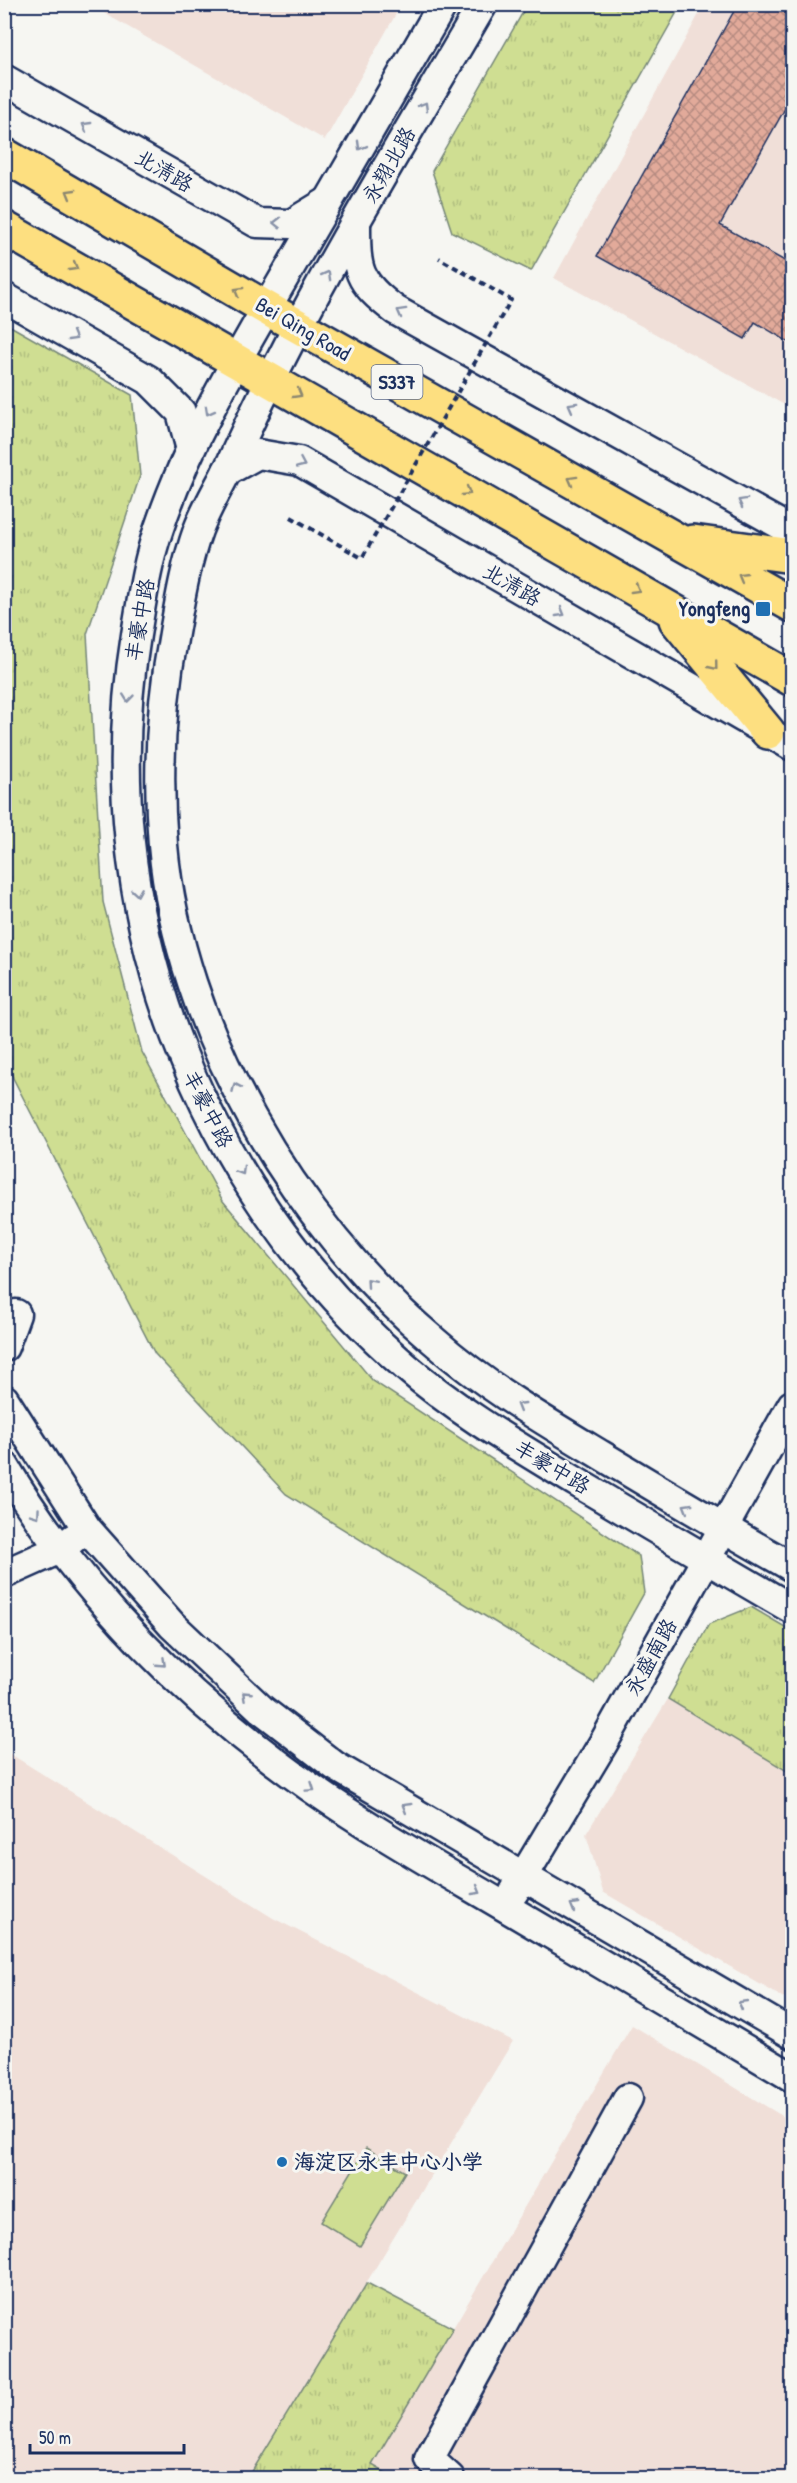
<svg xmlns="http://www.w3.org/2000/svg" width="797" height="2483" font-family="'Patrick Hand','LXGW WenKai TC',sans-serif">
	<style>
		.built { fill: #f0dfd8 }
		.park { fill: url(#park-tufts); stroke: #758678; stroke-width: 1.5 }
		.pitch { fill: #cfde92; stroke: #758678; stroke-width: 1.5 }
		.building { fill: url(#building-cross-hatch); stroke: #1b2f5e; stroke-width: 1.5 }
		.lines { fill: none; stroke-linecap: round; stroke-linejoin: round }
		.minor-casing { stroke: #1b2f5e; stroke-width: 33 }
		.major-casing { stroke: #1b2f5e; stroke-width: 38 }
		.minor { stroke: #f6f6f2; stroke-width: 28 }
		.major { stroke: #fddf80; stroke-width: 33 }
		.path-bridge { stroke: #1b2f5e; stroke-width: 4; stroke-dasharray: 6 4.5; stroke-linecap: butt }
		.oneway { stroke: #8892a8 }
		.oneway2 { stroke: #8c876f }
		.poi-dot { fill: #1f6fb2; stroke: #f6f6f2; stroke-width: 2 }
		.labels { text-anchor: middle; stroke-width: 6; stroke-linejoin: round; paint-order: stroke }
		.shield { fill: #f6f6f2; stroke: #5d6b8a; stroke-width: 1.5 }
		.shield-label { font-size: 20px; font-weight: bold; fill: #1b2f5e }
		.street-label { font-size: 21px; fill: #1b2f5e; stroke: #f6f6f2 }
		.poi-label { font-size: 21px; font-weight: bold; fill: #1b2f5e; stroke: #f6f6f2; text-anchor: end }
	</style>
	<defs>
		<pattern id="park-tufts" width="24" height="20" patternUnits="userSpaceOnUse" patternTransform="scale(1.5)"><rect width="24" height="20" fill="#cfde92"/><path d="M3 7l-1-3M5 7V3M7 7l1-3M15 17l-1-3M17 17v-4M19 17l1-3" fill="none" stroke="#b1bf80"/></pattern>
		<pattern id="building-cross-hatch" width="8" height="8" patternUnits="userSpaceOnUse" patternTransform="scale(1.5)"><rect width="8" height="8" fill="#e2aa9a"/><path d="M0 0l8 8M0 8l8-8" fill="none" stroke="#b68b81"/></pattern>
	</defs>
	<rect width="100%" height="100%" fill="#f6f6f2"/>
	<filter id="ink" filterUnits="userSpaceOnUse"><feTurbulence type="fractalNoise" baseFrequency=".0167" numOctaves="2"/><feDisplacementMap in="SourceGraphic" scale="12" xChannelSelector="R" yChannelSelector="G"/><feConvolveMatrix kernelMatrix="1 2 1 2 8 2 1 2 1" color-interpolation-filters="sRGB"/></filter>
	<g filter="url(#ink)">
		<!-- built -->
		<g class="built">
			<path d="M90,5H401L325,140Z"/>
			<path d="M704,5H792V409L554,278Z"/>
			<path d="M668,1699L792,1774V2003L603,1892L586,1834Z"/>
			<path d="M4,1750L273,1918L513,2041L248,2478H5Z"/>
			<path d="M632,2025L792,2122V2478H395L372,2465Z"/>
		</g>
		<!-- park -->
		<g class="park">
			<path d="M527,5H681L531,271L452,232L432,171Z"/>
			<path d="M5,323L132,395L140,476L87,634L103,902L142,1052L223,1201L373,1381L639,1556L644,1593L594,1683L286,1494L155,1354L13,1078L4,1048Z"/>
			<path d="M751,1607L792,1631V1774L668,1699L709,1624Z"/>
			<path d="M367,2283L453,2328L372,2465L395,2478H248Z"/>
		</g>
		<!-- pitch -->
		<path class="pitch" d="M366,2148L405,2172L360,2246L321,2222Z"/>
		<!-- building -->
		<path class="building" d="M738,4H792V96L720,225L792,265V344L755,322L745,339L597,256Z"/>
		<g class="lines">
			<!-- minor casing -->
			<g class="minor-casing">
				<g id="minor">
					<path d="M443,4C391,93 340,182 288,271C240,354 190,436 159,528C147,562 142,599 136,635C91,909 196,1185 405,1366C458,1412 519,1447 578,1483C649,1525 721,1568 792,1609"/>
					<path d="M483,4C395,154 303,303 232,461C221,484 207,506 198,530C186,563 180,599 174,633C161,702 157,775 163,845C179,1029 294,1223 434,1341C485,1386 543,1420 601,1455C664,1493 728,1531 792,1567"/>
					<path d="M4,79L257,223L291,224L327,202"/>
					<path d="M356,224C356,271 357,281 395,310L792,531"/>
					<path d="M4,297L149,380L181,412L190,446"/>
					<path d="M227,471L258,454L299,461L792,746"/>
					<path d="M4,1347L16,1314"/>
					<path d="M4,1399L87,1529L172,1625L261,1709L335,1766L792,2034"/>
					<path d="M4,1465C79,1592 189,1702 310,1787C376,1833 448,1873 517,1914C609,1968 701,2023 792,2077"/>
					<path d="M4,1574L60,1549L74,1538"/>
					<path d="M514,1892L604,1742L792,1405"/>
					<path d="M450,2478L429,2459L628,2098"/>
				</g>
			</g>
			<!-- major casing -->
			<g class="major-casing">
				<g id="major">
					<path d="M4,155L266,308L792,605"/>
					<path d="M4,228L792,679"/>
					<path d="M693,542L792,556"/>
					<path d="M676,620L768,732"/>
				</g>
			</g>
			<!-- minor -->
			<use href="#minor" class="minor"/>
			<!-- major -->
			<use href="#major" class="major"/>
			<!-- path-bridge -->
			<path class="path-bridge" d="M291,517L362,558L511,300L439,258"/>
		</g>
		<!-- one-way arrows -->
		<defs><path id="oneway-chevron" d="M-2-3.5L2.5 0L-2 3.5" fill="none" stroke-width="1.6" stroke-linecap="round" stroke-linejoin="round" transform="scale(1.5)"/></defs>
		<g class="oneway">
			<use href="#oneway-chevron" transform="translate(424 106) rotate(-60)"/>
			<use href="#oneway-chevron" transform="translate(86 126) rotate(-150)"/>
			<use href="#oneway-chevron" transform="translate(361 146) rotate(120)"/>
			<use href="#oneway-chevron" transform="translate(277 223) rotate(-179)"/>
			<use href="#oneway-chevron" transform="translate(327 275) rotate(-61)"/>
			<use href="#oneway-chevron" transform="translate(401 312) rotate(-151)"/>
			<use href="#oneway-chevron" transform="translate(73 337) rotate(30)"/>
			<use href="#oneway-chevron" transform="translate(572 406) rotate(-151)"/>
			<use href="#oneway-chevron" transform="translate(209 411) rotate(119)"/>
			<use href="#oneway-chevron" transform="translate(301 464) rotate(24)"/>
			<use href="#oneway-chevron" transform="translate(742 502) rotate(-151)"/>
			<use href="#oneway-chevron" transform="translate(561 613) rotate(30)"/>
			<use href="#oneway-chevron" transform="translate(128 698) rotate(96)"/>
			<use href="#oneway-chevron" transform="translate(137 892) rotate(81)"/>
			<use href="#oneway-chevron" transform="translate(236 1087) rotate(-114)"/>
			<use href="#oneway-chevron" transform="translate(241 1171) rotate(58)"/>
			<use href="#oneway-chevron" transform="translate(370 1282) rotate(-131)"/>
			<use href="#oneway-chevron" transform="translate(520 1406) rotate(-149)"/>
			<use href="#oneway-chevron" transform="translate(687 1507) rotate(-149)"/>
			<use href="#oneway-chevron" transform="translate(36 1514) rotate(55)"/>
			<use href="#oneway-chevron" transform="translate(162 1663) rotate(43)"/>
			<use href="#oneway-chevron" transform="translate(246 1695) rotate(-137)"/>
			<use href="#oneway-chevron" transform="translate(311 1788) rotate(34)"/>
			<use href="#oneway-chevron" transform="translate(406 1807) rotate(-149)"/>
			<use href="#oneway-chevron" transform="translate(477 1891) rotate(30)"/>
			<use href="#oneway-chevron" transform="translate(574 1906) rotate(-150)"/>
			<use href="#oneway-chevron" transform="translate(742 2004) rotate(-150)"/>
		</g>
		<g class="oneway2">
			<use href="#oneway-chevron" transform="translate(70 193) rotate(-150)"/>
			<use href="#oneway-chevron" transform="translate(74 267) rotate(30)"/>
			<use href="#oneway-chevron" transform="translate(238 291) rotate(-150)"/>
			<use href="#oneway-chevron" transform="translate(298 394) rotate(30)"/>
			<use href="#oneway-chevron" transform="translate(572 480) rotate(-151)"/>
			<use href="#oneway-chevron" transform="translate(467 492) rotate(30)"/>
			<use href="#oneway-chevron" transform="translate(742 577) rotate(-150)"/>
			<use href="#oneway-chevron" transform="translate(636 589) rotate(30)"/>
			<use href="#oneway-chevron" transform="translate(714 666) rotate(51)"/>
		</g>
	</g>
	<!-- markers -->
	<g class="poi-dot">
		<rect x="755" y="601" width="16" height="16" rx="3"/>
		<circle cx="282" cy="2162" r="6"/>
	</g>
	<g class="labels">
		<!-- shield labels -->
		<rect class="shield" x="371.5" y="365" width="51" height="34" rx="4.5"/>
		<g class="shield-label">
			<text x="397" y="389">S337</text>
		</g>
		<!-- street labels -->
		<g class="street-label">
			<text transform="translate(389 165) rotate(-60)" y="7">永翔北路</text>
			<text transform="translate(164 171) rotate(30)" y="7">北清路</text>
			<text transform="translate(303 329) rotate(30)" y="7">Bei Qing Road</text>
			<text transform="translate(512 585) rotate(30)" y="7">北清路</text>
			<text transform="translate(140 620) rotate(-80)" y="7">丰豪中路</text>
			<text transform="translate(208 1109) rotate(63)" y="7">丰豪中路</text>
			<text transform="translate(552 1467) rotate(31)" y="7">丰豪中路</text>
			<text transform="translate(651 1657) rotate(-61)" y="7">永盛南路</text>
		</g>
		<!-- poi labels -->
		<g class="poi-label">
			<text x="750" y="616">Yongfeng</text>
			<text x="294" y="2169" text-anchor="start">海淀区永丰中心小学</text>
		</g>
	</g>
	<!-- margin -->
	<rect width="797" height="2483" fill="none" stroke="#f6f6f2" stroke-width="24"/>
	<rect x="12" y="12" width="773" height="2459" fill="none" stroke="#1b2f5e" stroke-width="2" filter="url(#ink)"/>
	<!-- scale -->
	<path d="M30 2444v9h154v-9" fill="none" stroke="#1b2f5e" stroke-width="3"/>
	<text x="39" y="2444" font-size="18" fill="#1b2f5e" stroke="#f6f6f2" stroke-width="4.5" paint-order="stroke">50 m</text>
</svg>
